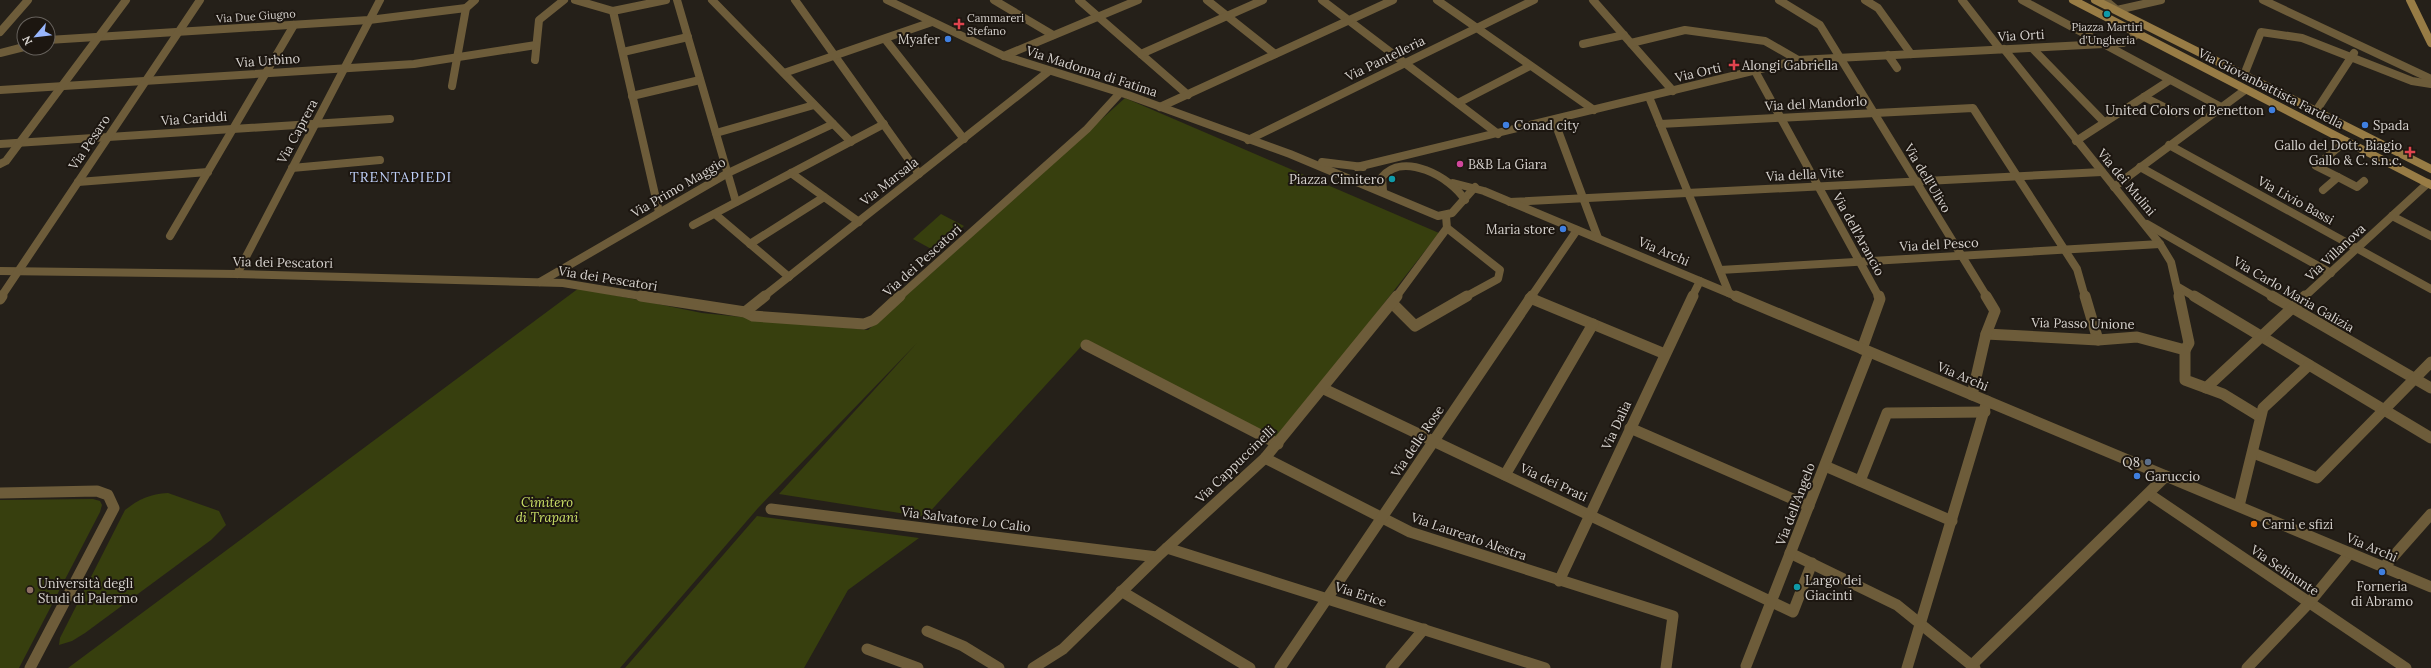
<svg xmlns="http://www.w3.org/2000/svg" width="2431" height="668" font-family="Lora,serif">
	<style>
		.green { fill: #373f0e }
		.lines { fill: none; stroke-linecap: round; stroke-linejoin: round }
		.minor-far1 { stroke: #6d5c3a; stroke-width: 8 }
		.minor { stroke: #6d5c3a; stroke-width: 11 }
		.tertiary-far1 { stroke: #6d5c3a; stroke-width: 8 }
		.tertiary { stroke: #6d5c3a; stroke-width: 11 }
		.secondary { stroke: #987c45; stroke-width: 8 }
		.culture-dot { fill: #0f9aa8; stroke: #1c1610; stroke-width: 1.5 }
		.health-dot { fill: #e0444e; stroke: #1c1610; stroke-width: 1.5 }
		.shop-dot { fill: #3f7fe0; stroke: #1c1610; stroke-width: 1.5 }
		.hotel-dot { fill: #d1479c; stroke: #1c1610; stroke-width: 1.5 }
		.service-dot { fill: #5c6f8a; stroke: #1c1610; stroke-width: 1.5 }
		.food-dot { fill: #e8710a; stroke: #1c1610; stroke-width: 1.5 }
		.education-dot { fill: #8d6e63; stroke: #1c1610; stroke-width: 1.5 }
		.labels { text-anchor: middle; stroke-width: 4; stroke-linejoin: round; paint-order: stroke }
		.far-street-label { font-size: 11px; fill: #d6d2ce; stroke: #1c1610 }
		.far-poi-label { font-size: 11px; fill: #d6d2ce; stroke: #1c1610; text-anchor: start }
		.street-label { font-size: 13px; fill: #d6d2ce; stroke: #1c1610 }
		.poi-label { font-size: 13px; fill: #d6d2ce; stroke: #1c1610; text-anchor: start }
		.park-label { font-size: 13px; font-style: italic; fill: #cbe167; stroke: #1c1610 }
		.neighbourhood-label { font-size: 14px; letter-spacing: 1px; fill: #becff8; stroke: #1c1610 }
	</style>
	<rect width="100%" height="100%" fill="#252019"/>
	<!-- green -->
	<g class="green">
		<path d="M1125,98L1439,233L1277,440L1087,340L925,517L779,494L917,343L758,508L620,668H68L579,288L702,313L868,330Z"/>
		<path d="M941,214L964,226L935,251L913,239Z"/>
		<path d="M168,493L219,511L226,525L211,540L85,633L72,641L59,645L60,638L125,510C139,499 150,494 168,493Z"/>
		<path d="M93,499L100,501L102,505L100,512L19,668H0V500Z"/>
		<path d="M757,516L919,538L848,590L804,668H625Z"/>
	</g>
	<g class="lines">
		<!-- minor-far1 -->
		<g class="minor-far1">
			<path d="M677,0L736,202"/>
			<path d="M712,0L851,142"/>
			<path d="M795,0L919,174"/>
			<path d="M994,0L1053,35"/>
			<path d="M1079,0L1188,95"/>
			<path d="M1207,0L1275,54"/>
			<path d="M1322,0L1498,134"/>
			<path d="M1437,0L1594,110"/>
			<path d="M1593,0L1673,91"/>
			<path d="M1779,0L1820,25L1987,297"/>
			<path d="M1865,0L1878,8L1911,54"/>
			<path d="M1962,0L2000,49"/>
			<path d="M2022,0L2221,107"/>
			<path d="M2105,0L2117,10L2161,0"/>
			<path d="M2263,0L2431,79"/>
			<path d="M613,11L659,212"/>
			<path d="M0,32L28,0"/>
			<path d="M885,39L964,139"/>
			<path d="M48,40L369,20L466,8"/>
			<path d="M1631,43L1685,30L1765,41L1798,60"/>
			<path d="M1583,44L1624,35"/>
			<path d="M2032,48L2104,122"/>
			<path d="M2004,49L2160,244L2171,262L2179,297"/>
			<path d="M623,52L688,37"/>
			<path d="M0,53L24,47"/>
			<path d="M1141,54L1263,0"/>
			<path d="M1888,55L1897,68"/>
			<path d="M1004,56L1138,0"/>
			<path d="M535,60L539,20L564,0"/>
			<path d="M1755,71L1879,297"/>
			<path d="M784,73L932,22"/>
			<path d="M2244,75L2261,32L2302,38L2412,81L2431,84"/>
			<path d="M452,86L466,8L475,0"/>
			<path d="M0,90L414,64L536,45"/>
			<path d="M632,96L700,80"/>
			<path d="M1649,97L1729,293"/>
			<path d="M2144,97L2176,113"/>
			<path d="M1458,103L1530,66"/>
			<path d="M1160,107L1393,0"/>
			<path d="M2316,111L2354,53"/>
			<path d="M1554,120L1598,238"/>
			<path d="M1660,124L1973,108L2077,269L2085,297"/>
			<path d="M716,133L814,105"/>
			<path d="M1248,140L1534,0"/>
			<path d="M2076,141L2170,80"/>
			<path d="M0,144L390,119"/>
			<path d="M2169,145L2431,289"/>
			<path d="M0,164L6,161L126,0"/>
			<path d="M2140,167L2331,273"/>
			<path d="M292,168L380,160"/>
			<path d="M791,173L859,222"/>
			<path d="M2338,177L2357,187L2364,181"/>
			<path d="M78,182L208,172"/>
			<path d="M2114,187L2245,90"/>
			<path d="M2323,190L2338,177L2316,166L2346,141"/>
			<path d="M1510,202L2102,172"/>
			<path d="M715,214L789,277"/>
			<path d="M1446,216L1447,228L1500,270L1498,279L1465,297"/>
			<path d="M2392,216L2431,236"/>
			<path d="M2147,224L2274,297"/>
			<path d="M693,225L884,124"/>
			<path d="M170,236L294,25"/>
			<path d="M750,244L824,197"/>
			<path d="M1720,270L2160,244"/>
			<path d="M0,271L237,274L563,283L647,297"/>
			<path d="M237,274L380,0"/>
			<path d="M540,282L728,173L833,124"/>
			<path d="M2178,287L2195,297"/>
			<path d="M1,297L200,0"/>
			<path d="M763,297L1049,71"/>
			<path d="M899,297L1087,129L1120,93"/>
			<path d="M1396,297L1447,228"/>
			<path d="M1531,297L1577,230"/>
			<path d="M1692,297L1700,281"/>
			<path d="M2304,297L2428,183"/>
		</g>
		<!-- minor -->
		<g class="minor">
			<path d="M641,296L745,312L753,316L864,324L874,320L900,296"/>
			<path d="M2085,296L2098,340"/>
			<path d="M2179,296L2189,343L2185,350"/>
			<path d="M2194,296L2431,438"/>
			<path d="M2272,296L2431,388"/>
			<path d="M1530,298L1665,354"/>
			<path d="M0,299L2,296"/>
			<path d="M1392,303L1415,326L1467,296"/>
			<path d="M745,312L765,296"/>
			<path d="M1986,334L2098,340L2137,337L2185,350V380L2223,394L2259,416"/>
			<path d="M1086,345L1278,444"/>
			<path d="M1862,349L1880,299L1879,296"/>
			<path d="M2206,388L2305,296"/>
			<path d="M1324,389L1793,612L1812,563"/>
			<path d="M1972,395L1986,334L1995,311L1986,296"/>
			<path d="M1630,428L1809,506"/>
			<path d="M2253,453L2317,478L2431,362"/>
			<path d="M1265,458L1410,532L1673,616L1666,668"/>
			<path d="M1825,466L1952,521"/>
			<path d="M1505,475L1593,324"/>
			<path d="M1860,481L1887,413L1985,412"/>
			<path d="M0,493L97,491L108,495L114,508L30,668"/>
			<path d="M2149,494L2406,668"/>
			<path d="M2239,506L2263,408L2309,365"/>
			<path d="M771,509L1157,557"/>
			<path d="M1167,548L1545,668"/>
			<path d="M1790,553L1897,605L1975,668"/>
			<path d="M2384,567L2431,514"/>
			<path d="M1559,581L1693,296"/>
			<path d="M1121,591L1250,668"/>
			<path d="M927,631L963,646L999,668"/>
			<path d="M867,649L918,668"/>
			<path d="M1972,665L2166,476"/>
			<path d="M1746,666L1869,352"/>
			<path d="M1033,668L1063,649L1157,557L1265,458L1397,296"/>
			<path d="M1280,668L1532,296"/>
			<path d="M1391,668L1424,629"/>
			<path d="M1907,668L1987,401"/>
			<path d="M2247,668L2309,603L2350,553"/>
		</g>
		<!-- tertiary-far1 -->
		<g class="tertiary-far1">
			<path d="M575,0L613,11L666,0"/>
			<path d="M887,0L1004,56L1128,95L1290,154L1438,216L1452,213L1475,187"/>
			<path d="M1322,162L1363,167"/>
			<path d="M1357,167L1798,60L2123,43L2138,34"/>
			<path d="M1453,183L1484,191L1738,297"/>
			<path d="M1383,191L1382,177C1403,151 1451,177 1465,200"/>
		</g>
		<!-- tertiary -->
		<path class="tertiary" d="M1736,296L2431,587"/>
		<!-- secondary -->
		<g class="secondary">
			<path d="M2073,0L2431,185"/>
			<path d="M2095,0L2431,169"/>
			<path d="M2410,0L2431,43"/>
		</g>
	</g>
	<!-- markers -->
	<g class="culture-dot">
		<circle cx="2107" cy="14" r="4"/>
		<circle cx="1392" cy="179" r="4"/>
		<circle cx="1797" cy="587" r="4"/>
	</g>
	<g class="health-dot">
		<path d="M957 18h4v4h4v4h-4v4h-4v-4h-4v-4h4z"/>
		<path d="M1732 59h4v4h4v4h-4v4h-4v-4h-4v-4h4z"/>
		<path d="M2408 146h4v4h4v4h-4v4h-4v-4h-4v-4h4z"/>
	</g>
	<g class="shop-dot">
		<circle cx="948" cy="39" r="4"/>
		<circle cx="2272" cy="110" r="4"/>
		<circle cx="1506" cy="125" r="4"/>
		<circle cx="2365" cy="125" r="4"/>
		<circle cx="1563" cy="229" r="4"/>
		<circle cx="2137" cy="476" r="4"/>
		<circle cx="2382" cy="572" r="4"/>
	</g>
	<circle class="hotel-dot" cx="1460" cy="164" r="4"/>
	<circle class="service-dot" cx="2148" cy="462" r="4"/>
	<circle class="food-dot" cx="2254" cy="524" r="4"/>
	<circle class="education-dot" cx="30" cy="590" r="4"/>
	<g class="labels">
		<!-- far-street labels -->
		<g class="far-street-label">
			<text transform="translate(256 16) rotate(-4)" y="4">Via Due Giugno</text>
		</g>
		<!-- far-poi labels -->
		<g class="far-poi-label">
			<text x="967" y="22">Cammareri<tspan x="967" dy="13">Stefano</tspan></text>
			<text x="2107" y="31" text-anchor="middle">Piazza Martiri<tspan x="2107" dy="13">d'Ungheria</tspan></text>
		</g>
		<!-- street labels -->
		<g class="street-label">
			<text transform="translate(2021 35) rotate(-3)" y="5">Via Orti</text>
			<text transform="translate(1385 58) rotate(-26)" y="5">Via Pantelleria</text>
			<text transform="translate(268 60) rotate(-4)" y="5">Via Urbino</text>
			<text transform="translate(1092 71) rotate(18)" y="5">Via Madonna di Fatima</text>
			<text transform="translate(1698 72) rotate(-13)" y="5">Via Orti</text>
			<text transform="translate(2271 88) rotate(27)" y="5">Via Giovanbattista Fardella</text>
			<text transform="translate(1816 103) rotate(-3)" y="5">Via del Mandorlo</text>
			<text transform="translate(194 118) rotate(-4)" y="5">Via Cariddi</text>
			<text transform="translate(297 131) rotate(-62)" y="5">Via Caprera</text>
			<text transform="translate(89 142) rotate(-56)" y="5">Via Pesaro</text>
			<text transform="translate(1805 174) rotate(-3)" y="5">Via della Vite</text>
			<text transform="translate(1928 178) rotate(59)" y="5">Via dell'Ulivo</text>
			<text transform="translate(889 181) rotate(-38)" y="5">Via Marsala</text>
			<text transform="translate(2127 182) rotate(50)" y="5">Via dei Mulini</text>
			<text transform="translate(678 187) rotate(-30)" y="5">Via Primo Maggio</text>
			<text transform="translate(2296 200) rotate(29)" y="5">Via Livio Bassi</text>
			<text transform="translate(1859 234) rotate(61)" y="5">Via dell'Arancio</text>
			<text transform="translate(1939 244) rotate(-3)" y="5">Via del Pesco</text>
			<text transform="translate(1664 251) rotate(23)" y="5">Via Archi</text>
			<text transform="translate(2335 252) rotate(-43)" y="5">Via Villanova</text>
			<text transform="translate(922 260) rotate(-42)" y="5">Via dei Pescatori</text>
			<text transform="translate(283 262) rotate(1)" y="5">Via dei Pescatori</text>
			<text transform="translate(608 278) rotate(9)" y="5">Via dei Pescatori</text>
			<text transform="translate(2294 294) rotate(30)" y="5">Via Carlo Maria Galizia</text>
			<text transform="translate(2083 323) rotate(1)" y="5">Via Passo Unione</text>
			<text transform="translate(1963 376) rotate(23)" y="5">Via Archi</text>
			<text transform="translate(1616 425) rotate(-65)" y="5">Via Dalia</text>
			<text transform="translate(1417 441) rotate(-56)" y="5">Via delle Rose</text>
			<text transform="translate(1235 464) rotate(-44)" y="5">Via Cappuccinelli</text>
			<text transform="translate(1554 482) rotate(25)" y="5">Via dei Prati</text>
			<text transform="translate(1795 504) rotate(-69)" y="5">Via dell'Angelo</text>
			<text transform="translate(966 519) rotate(7)" y="5">Via Salvatore Lo Calio</text>
			<text transform="translate(1469 536) rotate(19)" y="5">Via Laureato Alestra</text>
			<text transform="translate(2372 547) rotate(23)" y="5">Via Archi</text>
			<text transform="translate(2285 570) rotate(34)" y="5">Via Selinunte</text>
			<text transform="translate(1361 594) rotate(18)" y="5">Via Erice</text>
		</g>
		<!-- poi labels -->
		<g class="poi-label">
			<text x="940" y="44" text-anchor="end">Myafer</text>
			<text x="1742" y="70">Alongi Gabriella</text>
			<text x="2264" y="115" text-anchor="end">United Colors of Benetton</text>
			<text x="1514" y="130">Conad city</text>
			<text x="2373" y="130">Spada</text>
			<text x="2402" y="150" text-anchor="end">Gallo del Dott. Biagio<tspan x="2402" dy="15">Gallo &amp; C. s.n.c.</tspan></text>
			<text x="1468" y="169">B&amp;B La Giara</text>
			<text x="1384" y="184" text-anchor="end">Piazza Cimitero</text>
			<text x="1555" y="234" text-anchor="end">Maria store</text>
			<text x="2140" y="467" text-anchor="end">Q8</text>
			<text x="2145" y="481">Garuccio</text>
			<text x="2262" y="529">Carni e sfizi</text>
			<text x="1805" y="585">Largo dei<tspan x="1805" dy="15">Giacinti</tspan></text>
			<text x="38" y="588">Università degli<tspan x="38" dy="15">Studi di Palermo</tspan></text>
			<text x="2382" y="591" text-anchor="middle">Forneria<tspan x="2382" dy="15">di Abramo</tspan></text>
		</g>
		<!-- park labels -->
		<g class="park-label">
			<text x="547" y="507">Cimitero<tspan x="547" dy="15">di Trapani</tspan></text>
		</g>
		<!-- neighbourhood labels -->
		<g class="neighbourhood-label">
			<text x="401" y="182">TRENTAPIEDI</text>
		</g>
	</g>
	<!-- north arrow -->
	<g transform="translate(36 36) rotate(242)"><circle r="19" fill="#1c1610" stroke="#66615c"/>
	<path d="M0-3L7 15L0 10L-7 15Z" fill="#98b6fd"/>
	<text y="-6" font-size="11" font-weight="bold" text-anchor="middle" fill="#d6d2ce">N</text>
	</g>
</svg>
